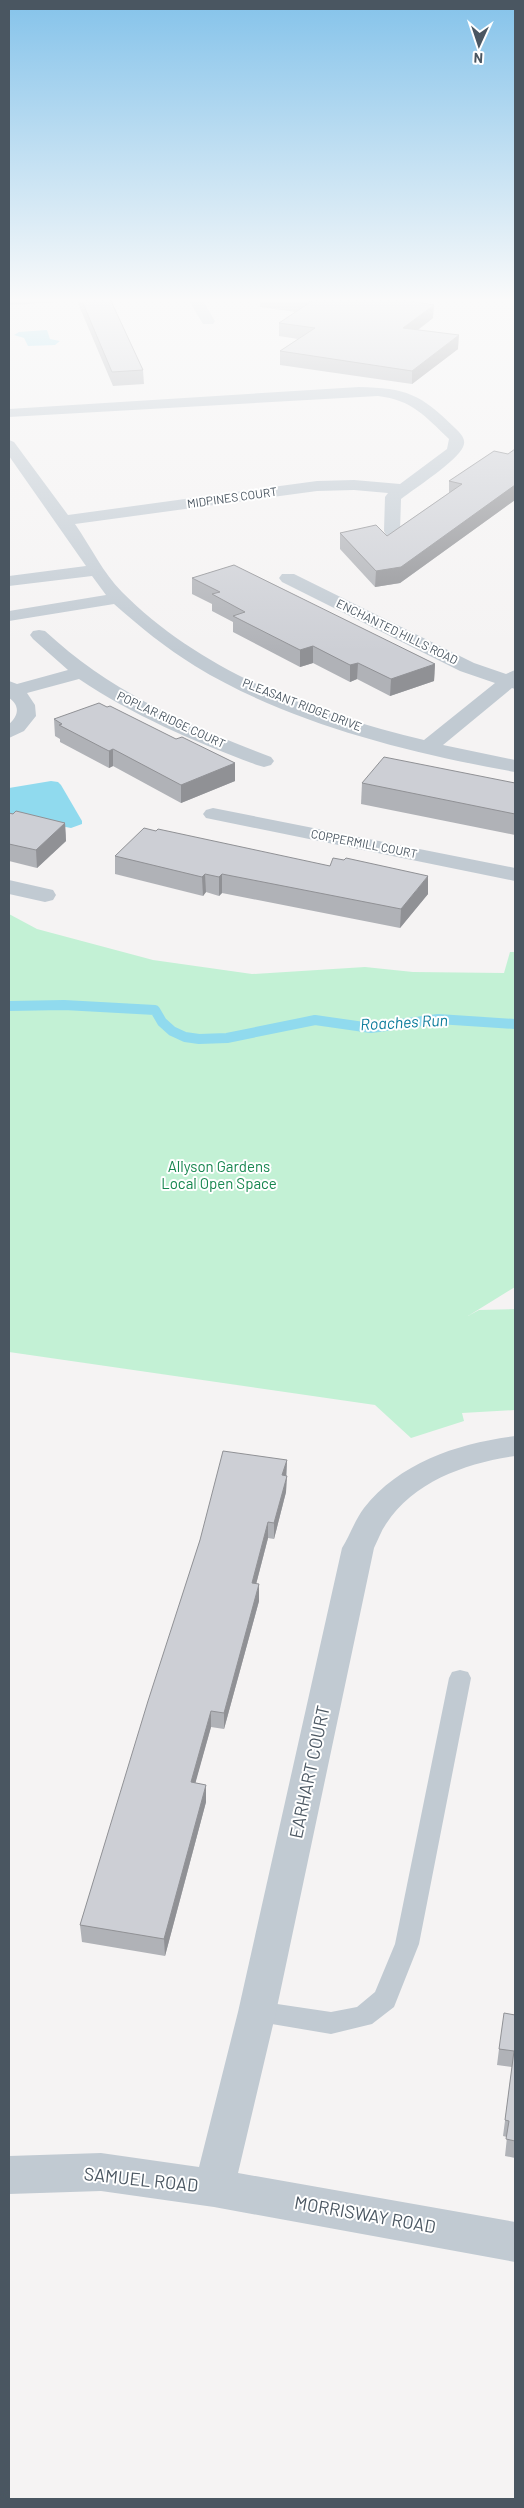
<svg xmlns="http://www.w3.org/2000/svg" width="524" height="2508" font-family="Barlow,sans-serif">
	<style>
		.green { fill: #c3f1d5 }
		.water { fill: #90daee }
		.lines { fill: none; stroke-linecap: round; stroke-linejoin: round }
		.stream { stroke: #90daee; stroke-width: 10 }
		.lane { fill: #c1cad2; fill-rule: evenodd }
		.street { fill: #c1cad2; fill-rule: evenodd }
		.wall { fill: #b0b2b7 }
		.shaded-wall { fill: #909195 }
		.building { fill: #cdcfd5; stroke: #909195 }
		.labels { text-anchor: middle; stroke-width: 4; stroke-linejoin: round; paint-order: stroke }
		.far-street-label { font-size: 12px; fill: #4a5661; stroke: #fff }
		.park-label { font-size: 15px; fill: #17864f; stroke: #fff }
		.water-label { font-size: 16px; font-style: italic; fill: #0c7c9b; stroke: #fff }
		.near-street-label { font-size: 18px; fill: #4a5661; stroke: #fff }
	</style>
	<rect width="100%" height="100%" fill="#f5f3f3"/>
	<!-- green -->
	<path class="green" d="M9,914L37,929L153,960L252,974L365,967L413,972L504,973L510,952H515V1287L468,1316L479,1310L515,1309V1410L462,1413L464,1421L411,1438L375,1405L9,1352Z"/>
	<!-- water -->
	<g class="water">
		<path d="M47,330L50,339L60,341L55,345L28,346L24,338L14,335L19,332Z"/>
		<path d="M51,781L58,782L61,785L82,821V824L71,828L9,816V788Z"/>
	</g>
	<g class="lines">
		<!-- stream -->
		<path class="stream" d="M9,1006L64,1005L155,1010L162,1022L172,1031L185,1037L199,1039L227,1038L315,1020L371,1028L438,1019L515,1024"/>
		<!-- lane -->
		<path class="lane" d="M460,1670L468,1672L471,1678L419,1944L394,2007L372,2024L331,2034L248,2020L245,2012L248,2004L257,2001L331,2012L357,2007L375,1992L395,1944L449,1678L452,1672Z"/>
		<!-- street -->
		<g class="street">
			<path d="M189,301H203L215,321L213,324H203Z"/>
			<path d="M359,387C406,388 421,394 455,428C460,433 467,439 463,447C457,461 415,488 401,499L400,531L398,535H386L384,531L385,497L388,493L354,490L317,491L75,524C91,547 103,573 122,592C201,672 316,715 424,740L495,683L460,671L282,582L279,578L282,574H294L474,663L506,674L515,670V689L512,688L443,745L515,760V772C409,753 288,723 195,666C166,648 140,627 114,604L9,621V611L106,595L92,576L9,586V576L86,566L9,456V440L14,442L68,515L317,481L354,480L400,484L447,449L449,439C425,416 412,400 378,396L9,417V409Z"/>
			<path d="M39,630L45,631C112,693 187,725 271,757L274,761L271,765L264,767L257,765C195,742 134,716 79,679L27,693L35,705L36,716L24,731L9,738V724C19,716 20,705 9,698V681L17,684L68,670L33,639L30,635L33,631Z"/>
			<path d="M213,808L515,868V881L206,818L203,814L206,810Z"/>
			<path d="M9,880L53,890L56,895L53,900L45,902L9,894Z"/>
			<path d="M515,1436V1456C467,1463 414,1481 386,1524C381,1531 378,1540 374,1548L276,2012L238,2173L515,2222V2262L214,2207L101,2191L9,2194V2156L101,2153L199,2167L238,2012L342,1548C350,1535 355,1520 364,1508C400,1462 459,1443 515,1436Z"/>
		</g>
	</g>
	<!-- wall -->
	<g class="wall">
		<path d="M9,301H111L143,370L144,384L113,386L77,301L9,305Z"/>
		<path d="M260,301H410L433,318L418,330L458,349L412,384L280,365V351L298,339L279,336V323L296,312L260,307Z"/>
		<path d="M515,449V500L400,583L375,587L340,549V533L387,536L449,493V481L508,454Z"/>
		<path d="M192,578L435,664L434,681L390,696L357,679L350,682L313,663L300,667L233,632V622L212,611V604L192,594Z"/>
		<path d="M54,719L176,739L235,763V781L181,803L113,766L109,768L60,742V739L55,736Z"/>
		<path d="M362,783H515V835L361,804Z"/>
		<path d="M9,813L65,823L66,841L37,868L9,861Z"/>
		<path d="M156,831L428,894L400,928L222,893L219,896L206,892L203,896L115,874V856Z"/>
		<path d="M287,1460L286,1492L274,1539L268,1538L256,1584L259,1601L224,1729L211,1727L195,1783L206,1785V1802L165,1956L82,1942L80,1925L200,1540Z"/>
		<path d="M515,2015V2158L505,2156L507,2137L503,2136L512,2067L497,2065L499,2049Z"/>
	</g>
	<!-- shaded-wall -->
	<g class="shaded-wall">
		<path d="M434,305L433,318L403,341V328Z"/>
		<path d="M459,335L458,349L412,384V371Z"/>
		<path d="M515,485V500L400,583L375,587L376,571Z"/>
		<path d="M313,646V663L300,667V650Z"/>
		<path d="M358,663L357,679L350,682V665Z"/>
		<path d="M435,664L434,681L390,696L391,679Z"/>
		<path d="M113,749V766L109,768V751Z"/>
		<path d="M235,763V781L181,803V785Z"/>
		<path d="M65,823L66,841L37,868L36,850Z"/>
		<path d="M205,874L206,892L203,896L202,877Z"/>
		<path d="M222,874V893L219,896V877Z"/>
		<path d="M428,876V894L400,928L401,909Z"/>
		<path d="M287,1460L286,1476L282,1475Z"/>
		<path d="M287,1476L286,1492L274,1539V1523Z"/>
		<path d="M268,1522V1538L252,1600V1583Z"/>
		<path d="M259,1584V1601L224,1729V1713Z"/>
		<path d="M211,1711V1727L191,1799V1782Z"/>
		<path d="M206,1785V1802L165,1956L164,1939Z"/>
	</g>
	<!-- building -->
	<g class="building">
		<path d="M82,301H111L143,370L112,372Z"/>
		<path d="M309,301H410L434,305L403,328L459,335L412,371L280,351L315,328L279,323L312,301Z"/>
		<path d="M515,449V485L401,567L376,571L340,533L376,525L387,536L462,484L449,481L494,451L508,454Z"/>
		<path d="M234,565L435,664L391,679L358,663L350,665L313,646L300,650L233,616L245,612L212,594L220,592L192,578Z"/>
		<path d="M99,703L107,707L110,706L176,739L182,737L235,763L181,785L113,749L109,751L103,748L59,725L62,724L54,719Z"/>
		<path d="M384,757L515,783V814L362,783Z"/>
		<path d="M16,811L65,823L36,850L9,844V813L13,814Z"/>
		<path d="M144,828L156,831L158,829L330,866L333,858L344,860L346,858L428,876L401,909L222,874L219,877L205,874L202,877L115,856Z"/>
		<path d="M223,1451L287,1460L282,1475L287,1476L274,1523L268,1522L252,1583L259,1584L224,1713L211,1711L191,1782L206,1785L164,1939L80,1925L148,1701L200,1540Z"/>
		<path d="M504,2013L515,2015V2141L506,2139L509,2121L505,2120L514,2051L499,2049Z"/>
	</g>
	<!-- sky -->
	<linearGradient id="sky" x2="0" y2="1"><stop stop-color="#85c3ea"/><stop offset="0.46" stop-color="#fafafa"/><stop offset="1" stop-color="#fafafa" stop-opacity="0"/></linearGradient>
	<rect width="524" height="652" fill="url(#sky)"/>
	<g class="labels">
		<!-- far-street labels -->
		<g class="far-street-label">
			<text transform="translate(232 498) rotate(-8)" y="4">MIDPINES COURT</text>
			<text transform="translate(397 632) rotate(26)" y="4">ENCHANTED HILLS ROAD</text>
			<text transform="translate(302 705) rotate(21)" y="4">PLEASANT RIDGE DRIVE</text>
			<text transform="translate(171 720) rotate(25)" y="4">POPLAR RIDGE COURT</text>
			<text transform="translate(364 844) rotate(11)" y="4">COPPERMILL COURT</text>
		</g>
		<!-- park labels -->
		<g class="park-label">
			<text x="219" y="1172">Allyson Gardens<tspan x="219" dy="17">Local Open Space</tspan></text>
		</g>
		<!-- water labels -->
		<g class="water-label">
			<text transform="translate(404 1022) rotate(-3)" y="6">Roaches Run</text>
		</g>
		<!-- near-street labels -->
		<g class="near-street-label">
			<text transform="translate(310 1772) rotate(-78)" y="6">EARHART COURT</text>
			<text transform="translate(141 2180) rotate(6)" y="6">SAMUEL ROAD</text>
			<text transform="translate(365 2215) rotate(10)" y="6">MORRISWAY ROAD</text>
		</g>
	</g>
	<!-- border -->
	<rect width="524" height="2508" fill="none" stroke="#4a5661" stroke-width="20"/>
	<!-- north arrow -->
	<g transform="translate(479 45) rotate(183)" stroke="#ffffff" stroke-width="4" paint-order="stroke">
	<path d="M0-4L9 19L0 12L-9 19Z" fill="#4a5661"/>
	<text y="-8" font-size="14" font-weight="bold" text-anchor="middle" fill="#4a5661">N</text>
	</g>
</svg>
